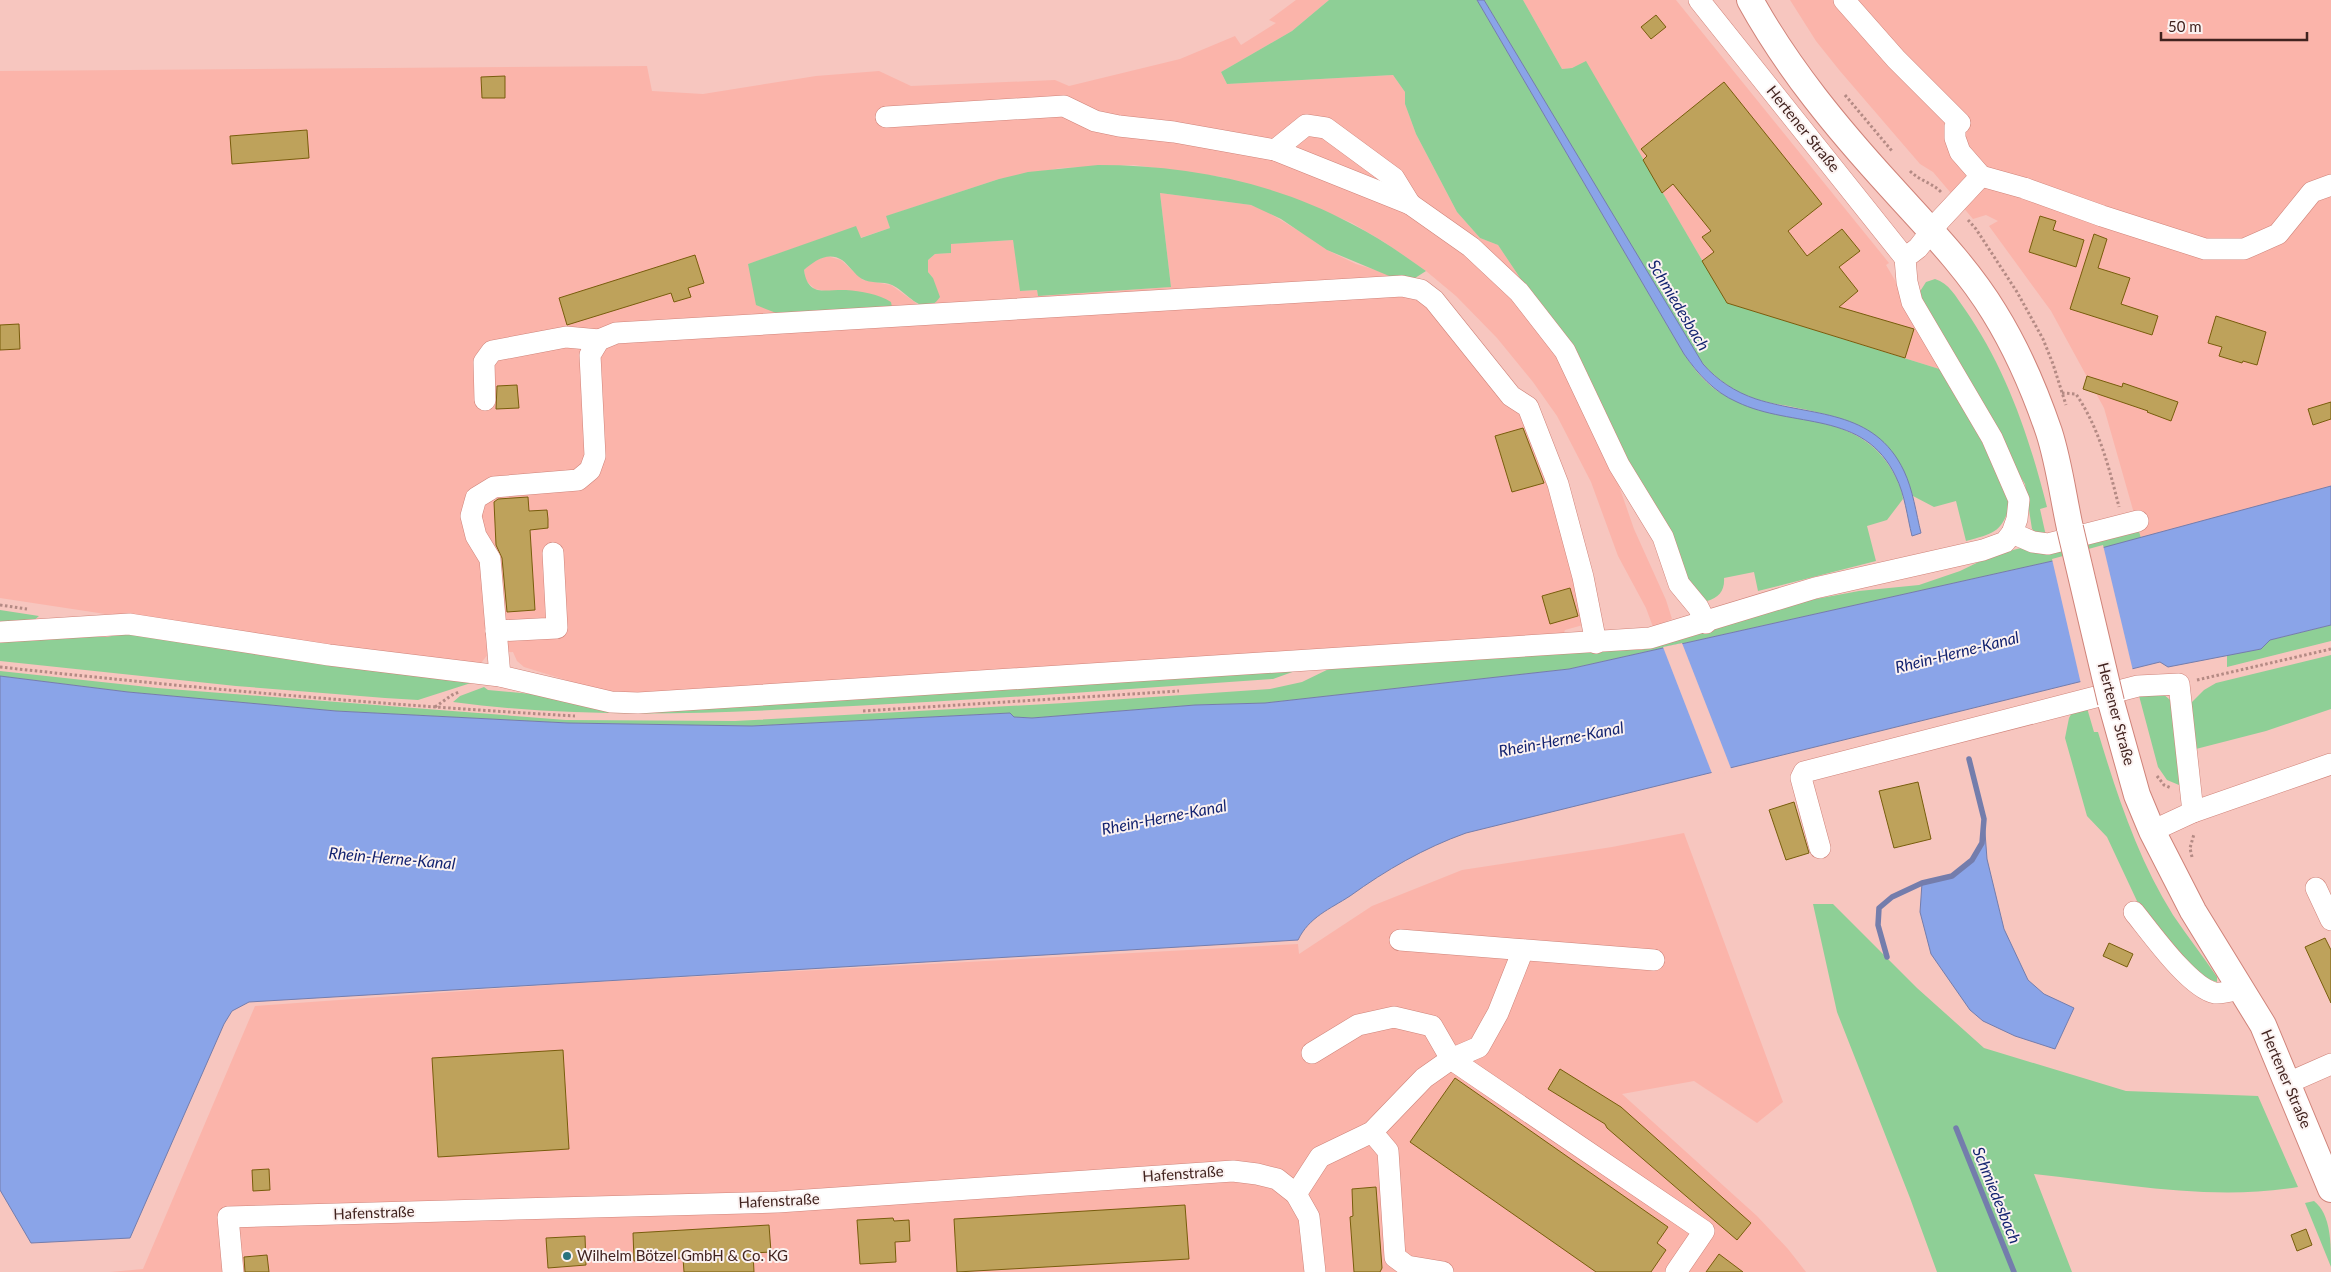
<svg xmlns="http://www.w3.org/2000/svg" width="2331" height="1272" font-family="Lato,sans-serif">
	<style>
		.built { fill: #fbb4aa }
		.green { fill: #8ecf96 }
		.water { fill: #8aa4e8; stroke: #747dac }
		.pier { fill: #f7c6bf }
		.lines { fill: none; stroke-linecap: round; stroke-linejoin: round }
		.stream { stroke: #747dac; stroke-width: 5.5 }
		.building { fill: #bea25b; stroke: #785d0c }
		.minor-casing { stroke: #cf8379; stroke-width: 22 }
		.major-casing { stroke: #cf8379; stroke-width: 28 }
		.path { stroke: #b48a84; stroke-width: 3; stroke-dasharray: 2.5 2.5; stroke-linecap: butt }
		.minor { stroke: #fff; stroke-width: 21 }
		.major { stroke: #fff; stroke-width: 26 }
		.major-bridge-casing { stroke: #cf8379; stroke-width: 28; stroke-linecap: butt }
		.major-bridge { stroke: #fff; stroke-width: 26 }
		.poi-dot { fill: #2a737d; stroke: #fbf2f1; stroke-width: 2 }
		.labels { text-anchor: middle; stroke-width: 4; stroke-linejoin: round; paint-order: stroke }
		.street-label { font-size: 15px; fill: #41231f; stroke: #fbf2f1 }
		.poi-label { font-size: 15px; fill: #41231f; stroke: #fbf2f1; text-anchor: start }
		.water-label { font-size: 16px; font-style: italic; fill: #132370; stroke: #fbf2f1 }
	</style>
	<rect width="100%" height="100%" fill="#f7c6bf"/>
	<!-- built -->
	<g class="built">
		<path d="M1296,0H1329L1292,31L1221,72L1227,84L1393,75L1405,92V104L1416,134L1457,212L1480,238L1498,245L1567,348L1659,545L1619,486L1634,529L1666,600L1672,619L1653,627L1646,608L1618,556L1591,482L1557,416L1533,382L1497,338L1456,296L1426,271L1384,242L1352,223L1319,209L1284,195L1222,177L1134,165L1061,168L999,179L887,216L890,228L860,238L856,227L748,264L764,307L776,313L846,290L830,292L815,289L806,281L804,270L814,261L827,256L841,260L863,280L891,285L919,305L933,278L928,272V260L935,254L951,253L950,244L1013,240L1021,291L1037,290L1038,296L1171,287L1160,193L1251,205L1264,210L1304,234L1327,250L1356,264L1403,278L1518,391L1601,620L1565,630L1563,635L614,695L524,667L517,661L513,652L489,653L481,663L250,636L0,598V71L647,66L652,91L703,94L816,76L879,71L911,86L1055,80L1069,86L1180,59L1235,36L1241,45L1276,23L1269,20Z"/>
		<path d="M1523,0H1676L1889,263L1886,265L1949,372L1727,303L1586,62L1572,68L1562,69Z"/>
		<path d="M1790,0H2331V486L2141,538L2104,408L2051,311L1989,226L1998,221L1986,215L1973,219L1933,172L1920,164L1840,71L1816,41Z"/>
		<path d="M1684,833L1783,1102L1757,1123L1694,1081L1622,1094L1757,1216L1788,1249L1806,1272H110L143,1269L255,1006L577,983L1298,944L1299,954L1372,906L1462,870L1612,847Z"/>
	</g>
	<!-- green -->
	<g class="green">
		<path d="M1329,0H1477L1684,354C1695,370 1707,386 1724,395C1777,426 1854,409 1890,467C1896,477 1902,488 1903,499L1887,520L1867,526L1876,561L1758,591L1754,572L1724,578C1725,590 1719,598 1707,601L1694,593L1567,348L1498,245L1480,238L1457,212L1416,134L1405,104V92L1393,75L1227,84L1221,72L1292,31Z"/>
		<path d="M1484,0H1523L1562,69L1572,68L1586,61L1727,303L1949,372L2011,503C2001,533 1995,533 1966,541L1956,501L1934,507L1913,496C1894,432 1854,419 1793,407C1777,404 1761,402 1745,395C1725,386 1709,372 1696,355Z"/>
		<path d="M1098,165C1185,165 1275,182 1352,224C1378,237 1402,254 1426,271L1412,280L1394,278L1327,250L1281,219L1251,205L1160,193L1171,287L1038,296L1037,290L1020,291L1013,240L951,244V253L935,254L928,260V272L933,278L940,297C924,320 909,293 892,285C883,281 871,284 862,279C854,274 849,265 842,260C828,251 814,261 804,270C808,298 826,289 846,290C861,291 879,294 891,302L892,307L782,318L776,313L756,305L748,264L856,226L861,238L890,228L886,216L999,179L1028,172Z"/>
		<path d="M1935,279C1949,283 1956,297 1964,308C2006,368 2029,436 2047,507L2040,509L2046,536L2036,533L2032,529L2025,484L2002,447L1919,293L1926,282Z"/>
		<path d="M2137,525L2141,538L2057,560L1569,669L1265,703L1195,705L1032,718L1014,717L1010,713L752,726L568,723L336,711L128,692L0,676V671L157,688L566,720L735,721L1065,703L1270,689L1302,682L1335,666L1618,647L1641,650L1805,601L1859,591L1919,585L1960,571L1993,555L2025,547Z"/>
		<path d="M0,610L39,616L33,621L0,627Z"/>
		<path d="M2331,625V641L2227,667V655L2261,649L2270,640Z"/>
		<path d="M136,631L474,682L418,700L385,698L236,686L0,661V639L70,635L107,637Z"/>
		<path d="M2331,655V709L2266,731L2192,750L2190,704L2204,690L2216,683Z"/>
		<path d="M1298,670L1273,679C1133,689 993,699 853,706C720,713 585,720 453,702L460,696L484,687L488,690L563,697Z"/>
		<path d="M2138,692L2163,694L2175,704L2181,787L2179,785L2167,780L2158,767Z"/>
		<path d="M2087,708L2094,732H2098C2117,795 2138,859 2173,915C2187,936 2203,956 2217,977V982L2203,978L2154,926L2137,901L2107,837L2087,816L2065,738L2069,718L2074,709Z"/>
		<path d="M1813,904H1833L1917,988L1984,1048L2126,1091L2258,1096L2298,1187C2210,1202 2122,1183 2034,1174L2072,1272H1937L1910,1198L1837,1012Z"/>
		<path d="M2314,1201C2331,1214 2331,1244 2331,1267L2305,1203Z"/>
	</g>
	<!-- water -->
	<g class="water">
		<path d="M1477,0H1484L1703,364C1717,380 1735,392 1756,399C1812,417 1874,408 1904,471C1913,490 1916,513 1921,533L1912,536C1907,516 1905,495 1896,477C1864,409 1793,429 1737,402C1714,392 1698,374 1684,354Z"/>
		<path d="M2331,486V625L2270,640L2261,649L2168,667L2160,662L1466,833C1424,848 1386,870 1350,896C1330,909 1309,917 1298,940L249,1002L232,1011L224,1024L130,1238L31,1243L0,1190V676L128,692L336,711L568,723L752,726L1010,713L1014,717L1032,718L1195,705L1265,703L1569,669L2057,560Z"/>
		<path d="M1984,819L1987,859L2004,929L2028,980L2044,994L2074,1008L2055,1049L2015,1036L1983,1021L1970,1010L1931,954L1920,912L1922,883L1952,876L1972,860L1982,843Z"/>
	</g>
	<!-- pier -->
	<g class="pier">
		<path d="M2103,545L2133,671L2081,684L2052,559Z"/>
		<path d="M1682,643L1732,771L1713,776L1663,647Z"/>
	</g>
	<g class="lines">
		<!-- stream -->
		<g class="stream">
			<path d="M1887,957L1878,925L1879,908L1892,897L1922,883L1952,876L1972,860L1982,843L1984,819L1969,759"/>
			<path d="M1956,1128L2014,1272"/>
		</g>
	</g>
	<!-- building -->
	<g class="building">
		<path d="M1656,15L1666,27L1651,39L1641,27Z"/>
		<path d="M505,76V98H482L481,77Z"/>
		<path d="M1724,82L1822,204L1788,231L1807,256L1842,229L1860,251L1839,267L1858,291L1839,307L1914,329L1905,358L1727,303L1702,261L1714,252L1702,237L1711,231L1673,184L1662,193L1643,160L1647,156L1641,149Z"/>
		<path d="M307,130L309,158L232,164L230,136Z"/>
		<path d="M2040,216L2056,221L2053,230L2084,240L2076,267L2029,252Z"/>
		<path d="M2094,234L2107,239L2098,268L2130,278L2121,304L2158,316L2152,335L2070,309Z"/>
		<path d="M695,255L704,283L688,288L691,297L674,302L671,293L567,325L559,298Z"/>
		<path d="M2216,316L2266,332L2257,365L2243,361L2242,363L2219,356L2222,347L2208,343Z"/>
		<path d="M19,324L20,349L0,350V325Z"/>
		<path d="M2087,376L2122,387L2123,383L2178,402L2171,421L2147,412L2148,411L2083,389Z"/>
		<path d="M517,385L519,408L496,409L497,386Z"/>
		<path d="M2331,402V419L2313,425L2308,409Z"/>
		<path d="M1523,428L1544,483L1512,492L1495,436Z"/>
		<path d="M528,497L529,511L547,510L548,519V528L530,530L535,610L507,612L502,558L496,545L494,502L498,499Z"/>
		<path d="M1570,588L1578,616L1550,624L1542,596Z"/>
		<path d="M1918,782L1931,839L1894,848L1879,791Z"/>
		<path d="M1794,802L1809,853L1786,860L1769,810Z"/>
		<path d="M2325,938L2331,950V1003L2305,947Z"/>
		<path d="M2109,943L2133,954L2127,967L2103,956Z"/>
		<path d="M563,1050L569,1149L438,1157L432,1058Z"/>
		<path d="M1560,1069L1621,1107L1751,1223L1737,1240L1607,1128L1605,1124L1548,1089Z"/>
		<path d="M1455,1078L1668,1227L1657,1243L1666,1250L1651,1272H1596L1410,1142Z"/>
		<path d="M269,1169L270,1190L253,1191L252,1170Z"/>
		<path d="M1376,1187L1382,1268L1380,1272H1354L1350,1217L1353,1216L1352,1189Z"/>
		<path d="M1185,1205L1189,1259L957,1272L954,1219Z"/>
		<path d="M893,1218L894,1221L909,1220L910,1241L895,1242L896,1262L860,1264L857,1220Z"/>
		<path d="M769,1225L771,1252L753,1253L754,1272H684L683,1258L634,1261L633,1233Z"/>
		<path d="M2306,1229L2312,1245L2297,1251L2291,1235Z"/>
		<path d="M585,1236L586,1265L548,1268L546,1238Z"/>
		<path d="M1719,1254L1743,1272H1706Z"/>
		<path d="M267,1255L269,1272H245L244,1257Z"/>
	</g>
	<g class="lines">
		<!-- minor casing -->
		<g class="minor-casing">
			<g id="minor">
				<path d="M1699,0L1905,258"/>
				<path d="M1844,0L1896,59L1960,123L1955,127V138L1960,152L1981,176L2024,188L2102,216L2205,249H2244L2278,234L2312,192L2331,185"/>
				<path d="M886,117L1064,106L1095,121L1119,126L1174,132L1275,150L1410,204L1471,247L1519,292L1565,351L1619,465L1663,537L1679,584L1698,607L1706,623"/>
				<path d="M1275,150L1306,125L1326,128L1394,178L1410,204"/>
				<path d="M485,400L484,362L492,351L566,337L599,340"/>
				<path d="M2012,533L2033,542L2048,544L2138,521"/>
				<path d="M496,631L557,628L553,553"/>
				<path d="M0,632L129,624L329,655L500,676L611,702L638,703L1650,638L1815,588L1983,550L2005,542L2012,533L2017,519L2019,500L1992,438L1912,302L1907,282L1905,258L1918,248L1940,220L1981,176"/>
				<path d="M500,676L490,559L476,536L471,516L476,498L494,487L578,480L590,470L595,456L590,355L599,340L616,333L1402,286L1421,290L1434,300L1511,396L1528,407L1558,484L1583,577L1596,643"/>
				<path d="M2152,831L2193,812L2331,764"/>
				<path d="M1820,848L1801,778L1804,772L2138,686L2179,684L2193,812"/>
				<path d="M2316,888L2331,920"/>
				<path d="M2134,912C2151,933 2190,988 2215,993C2224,994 2233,990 2241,988"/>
				<path d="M1400,940L1654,960"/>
				<path d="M1312,1053L1358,1025L1394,1017L1432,1026L1451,1059L1704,1231L1676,1272"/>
				<path d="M2288,1083L2331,1064"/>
				<path d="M1372,1132L1388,1151L1395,1257L1407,1266L1443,1272"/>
				<path d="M1296,1194L1320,1157L1372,1132L1424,1078L1451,1059L1479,1047L1498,1013L1523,950"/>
				<path d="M233,1272L228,1217L778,1202L1233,1171L1257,1174L1277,1179L1296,1194L1309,1217L1315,1272"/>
			</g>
		</g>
		<!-- major casing -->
		<g class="major-casing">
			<g id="major">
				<path d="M1750,0C1788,69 1838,129 1891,187C1927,227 1966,266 1994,312C2017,349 2035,391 2049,432C2059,463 2063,496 2070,528"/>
				<path d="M2111,702L2137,795L2152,831L2193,911L2263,1025L2331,1189"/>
			</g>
		</g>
		<!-- path -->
		<g class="path">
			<path d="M1845,95L1892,151"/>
			<path d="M1910,171C1920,181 1931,182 1941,192"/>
			<path d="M1968,220L1976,229L2017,292L2043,339L2053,364L2066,405"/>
			<path d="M2062,393L2076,394C2099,428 2109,467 2119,507"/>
			<path d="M0,605L27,609"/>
			<path d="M0,667C191,688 383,705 575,716"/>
			<path d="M2197,680L2331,649"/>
			<path d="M435,707L452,695L459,692"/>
			<path d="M863,711L1179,691"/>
			<path d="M2157,776L2164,785L2171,788"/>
			<path d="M2192,857L2190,848L2194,834"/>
		</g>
		<!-- minor -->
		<use href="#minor" class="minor"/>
		<!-- major -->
		<use href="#major" class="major"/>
		<!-- major-bridge casing -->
		<g class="major-bridge-casing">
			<path id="major-bridge" d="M2070,528L2111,702"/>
		</g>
		<!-- major-bridge -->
		<use href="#major-bridge" class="major-bridge"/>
	</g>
	<!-- markers -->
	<circle class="poi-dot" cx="567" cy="1256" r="5"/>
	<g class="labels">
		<!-- street labels -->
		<g class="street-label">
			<text transform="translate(1803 129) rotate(51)" y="5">Hertener Straße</text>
			<text transform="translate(2116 714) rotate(75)" y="5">Hertener Straße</text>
			<text transform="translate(2286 1079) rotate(67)" y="5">Hertener Straße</text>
			<text transform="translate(1183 1174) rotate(-4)" y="5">Hafenstraße</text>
			<text transform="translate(779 1201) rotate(-3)" y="5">Hafenstraße</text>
			<text transform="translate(374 1213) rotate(-2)" y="5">Hafenstraße</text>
		</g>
		<!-- poi labels -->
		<g class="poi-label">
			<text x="577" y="1261">Wilhelm Bötzel GmbH &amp; Co. KG</text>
		</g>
		<!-- water labels -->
		<g class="water-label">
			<text transform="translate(1679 305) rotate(59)" y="6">Schmiedesbach</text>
			<text transform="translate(1957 652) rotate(-14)" y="6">Rhein-Herne-Kanal</text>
			<text transform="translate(1561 739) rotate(-11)" y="6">Rhein-Herne-Kanal</text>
			<text transform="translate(1164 817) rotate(-11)" y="6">Rhein-Herne-Kanal</text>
			<text transform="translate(392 858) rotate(5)" y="6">Rhein-Herne-Kanal</text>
			<text transform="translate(1997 1195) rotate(68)" y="6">Schmiedesbach</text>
		</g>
	</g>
	<!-- scale -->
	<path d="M2161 32v8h146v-8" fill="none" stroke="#41231f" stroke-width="2.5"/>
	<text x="2168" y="32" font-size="15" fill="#41231f" stroke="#fbf2f1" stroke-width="4" paint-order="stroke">50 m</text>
</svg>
